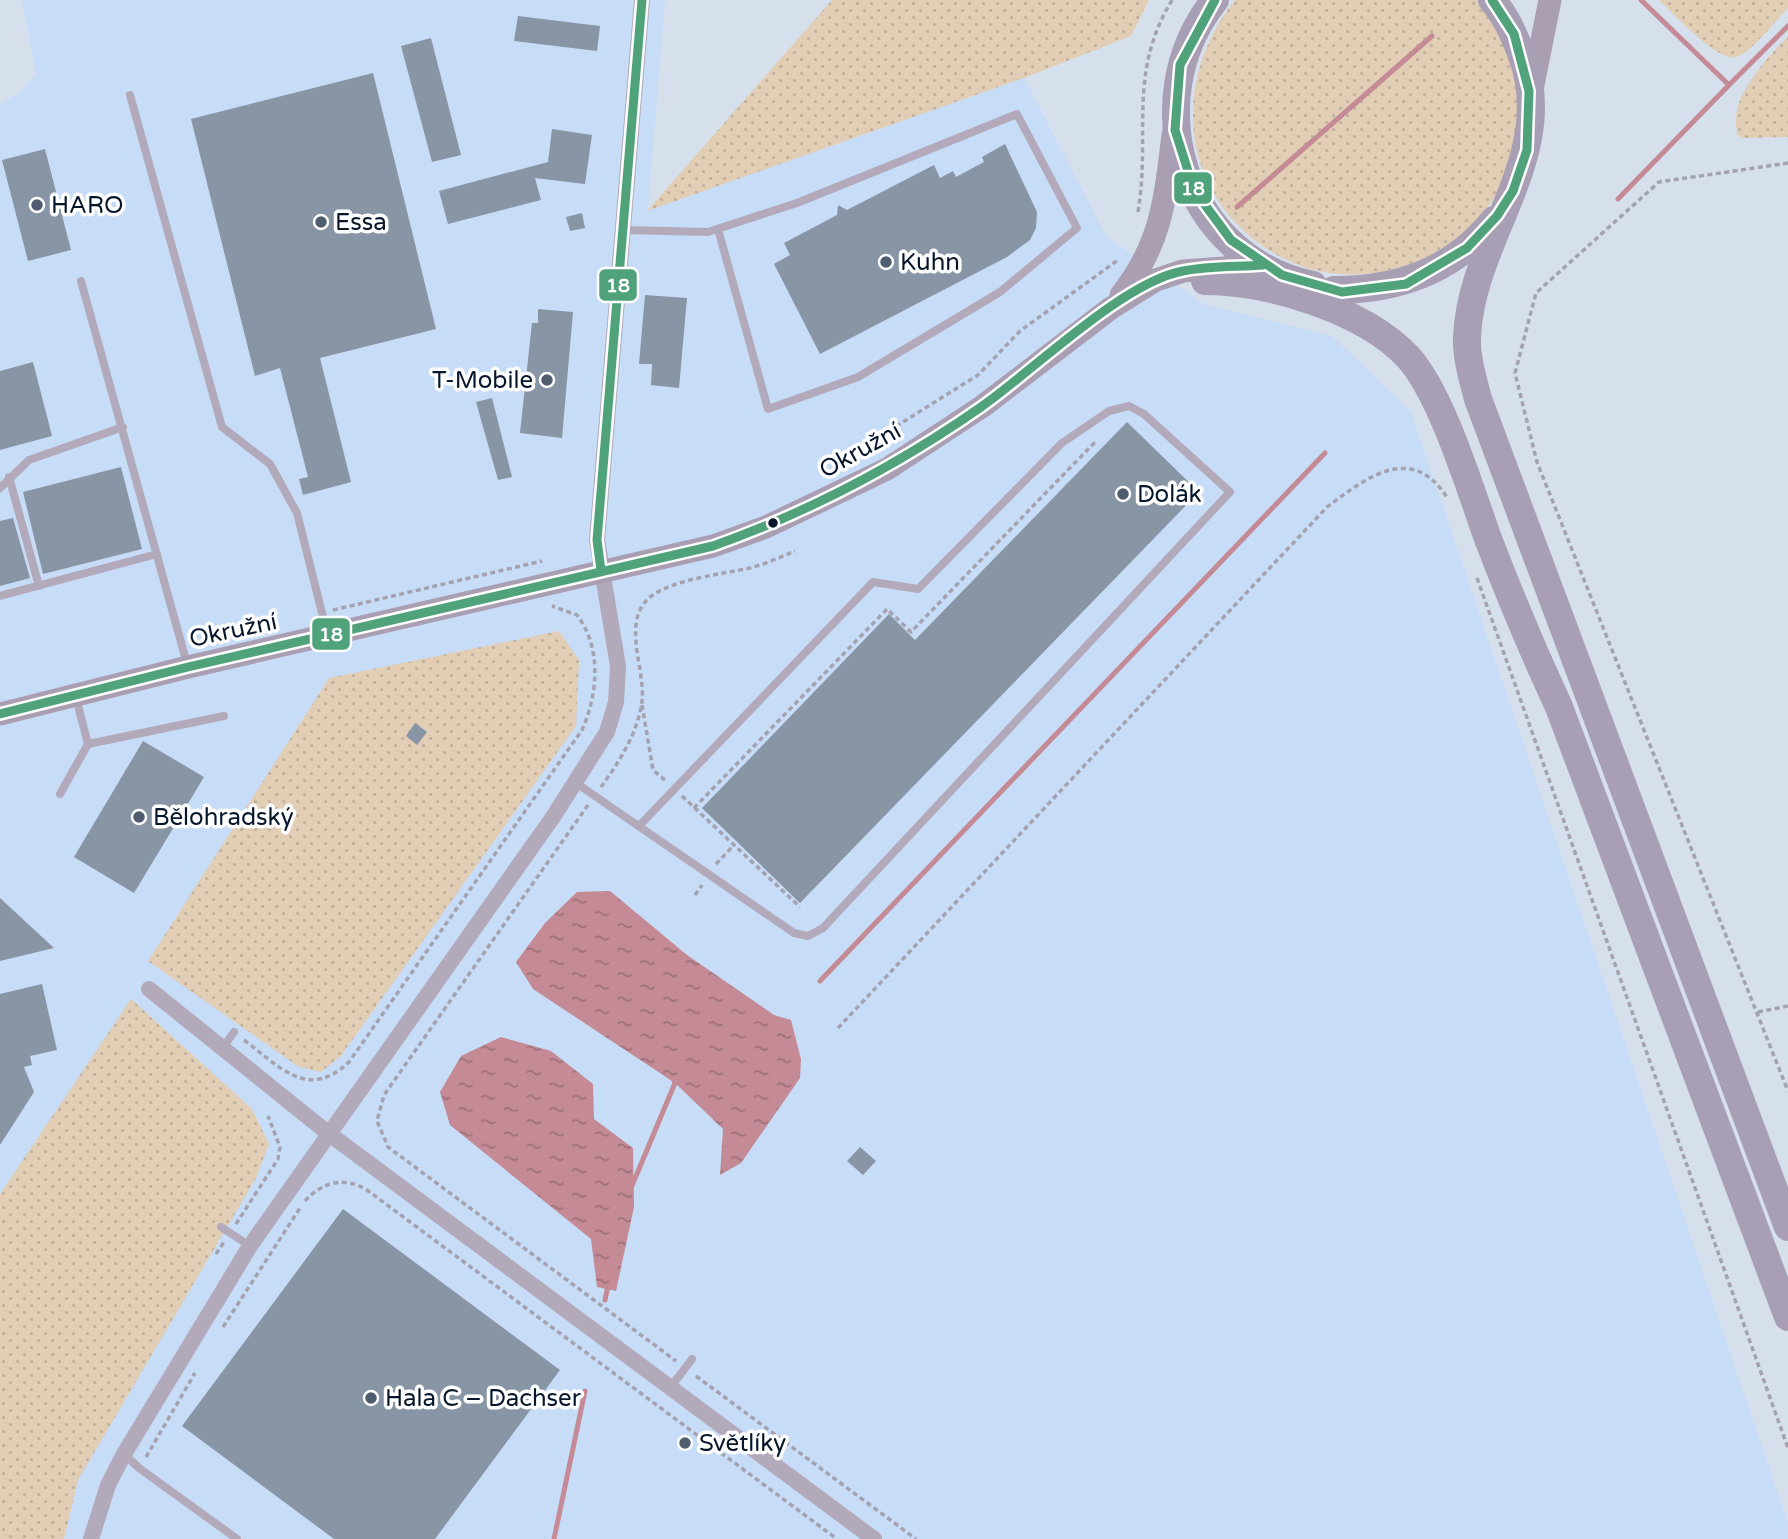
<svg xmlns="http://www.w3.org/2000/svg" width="1788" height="1539" font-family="'Varela Round',sans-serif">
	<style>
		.built { fill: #c7dcf7 }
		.grass { fill: url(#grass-dots) }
		.water { fill: url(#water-ripples) }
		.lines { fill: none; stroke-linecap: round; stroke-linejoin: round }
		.stream { stroke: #c48a95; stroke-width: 5 }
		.building { fill: #8895a4 }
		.path { stroke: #a4a2af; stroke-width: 3.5; stroke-dasharray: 5 3.5; stroke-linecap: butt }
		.service { stroke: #b2aaba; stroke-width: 8 }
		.minor { stroke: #b2aaba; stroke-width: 16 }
		.secondary { stroke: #aa9fb2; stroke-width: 23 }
		.trunk { stroke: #a89fb4; stroke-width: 28 }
		.bus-1-casing { stroke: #fefefe; stroke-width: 14 }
		.bus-1 { stroke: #50a27b; stroke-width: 9 }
		.poi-dot { fill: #4f5d6f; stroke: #fefefe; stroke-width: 2.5 }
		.bus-dot { fill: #06172b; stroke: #fefefe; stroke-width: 2.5 }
		.labels { text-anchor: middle; stroke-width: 7; stroke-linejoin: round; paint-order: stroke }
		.poi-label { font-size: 24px; fill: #06172b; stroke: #fefefe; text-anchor: start }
		.street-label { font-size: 24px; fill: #06172b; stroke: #fefefe }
		.line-badge { stroke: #fefefe; stroke-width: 2.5 }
		.badge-label { font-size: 19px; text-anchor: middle; font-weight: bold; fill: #fff }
	</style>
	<defs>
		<pattern id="grass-dots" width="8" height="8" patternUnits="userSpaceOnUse" patternTransform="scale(1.75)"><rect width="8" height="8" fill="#e1ceb5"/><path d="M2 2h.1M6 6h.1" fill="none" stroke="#c0b09c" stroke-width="1.8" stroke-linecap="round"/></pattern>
		<pattern id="water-ripples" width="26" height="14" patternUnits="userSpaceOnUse" patternTransform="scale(1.75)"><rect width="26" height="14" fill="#c48a95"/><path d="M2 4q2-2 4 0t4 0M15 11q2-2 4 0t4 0" fill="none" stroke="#9d707a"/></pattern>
	</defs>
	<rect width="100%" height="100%" fill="#d6e0ed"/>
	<!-- built -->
	<path class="built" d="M22,0H665L648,210L1024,78L1107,237L1205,305L1332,336L1411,412L1788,1523V1539H0V104L20,92L36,74Z"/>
	<!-- grass -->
	<g class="grass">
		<path d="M832,0H1149L1131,36L1024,78L647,211Z"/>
		<path d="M1235,0H1477C1517,47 1528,93 1511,152C1507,165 1505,181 1498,192C1452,268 1350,300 1272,252C1179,196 1170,81 1235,0Z"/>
		<path d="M1659,0H1788V8C1776,20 1751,53 1736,57C1717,62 1673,13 1659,0Z"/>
		<path d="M1788,36V137L1743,138L1738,135C1726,99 1766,60 1788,36Z"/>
		<path d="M559,631L579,660L576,726L341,1056L321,1072L299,1067L148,961L329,678Z"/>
		<path d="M131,999L252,1109L269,1144L256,1178L78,1480L64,1539H0V1194Z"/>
	</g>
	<!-- water -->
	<g class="water">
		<path d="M610,891L687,955L774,1015L791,1020L801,1059L800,1078L741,1163L720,1175L723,1129L675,1083L533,989L516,962L545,923L577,892Z"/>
		<path d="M501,1037L551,1051L593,1084L594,1119L633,1148L634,1207L616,1291L597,1287L591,1239L450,1125L440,1092L461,1056Z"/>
	</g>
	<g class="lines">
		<!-- stream -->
		<g class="stream">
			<path d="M1641,0L1729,85L1788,26"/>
			<path d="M1618,199L1729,85"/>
			<path d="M1237,207L1432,36"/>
			<path d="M820,981L1325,453"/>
			<path d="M631,1188L675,1083L673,1078"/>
			<path d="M605,1300L608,1286"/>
			<path d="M554,1539L585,1391"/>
		</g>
	</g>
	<!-- building -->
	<g class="building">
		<path d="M518,16L600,26L597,51L514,41Z"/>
		<path d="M431,38L461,155L432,162L401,46Z"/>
		<path d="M373,73L436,329L320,358L351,482L303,495L299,479L308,477L280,368L255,376L191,119Z"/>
		<path d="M552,129L592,135L585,184L535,178L541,200L448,224L439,191L548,162Z"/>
		<path d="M1005,144L1037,212L1036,228L1030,240L1007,257L820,354L774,264L790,255L784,243L837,215L838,205L847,210L934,165L940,178L953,171L956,177L984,162L982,157Z"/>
		<path d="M45,149L71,250L28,261L2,160Z"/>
		<path d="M582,213L585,228L570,231L566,217Z"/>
		<path d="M645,295L687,298L679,388L651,385L652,364H639Z"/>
		<path d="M538,309L573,312L562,438L520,433L532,323H538Z"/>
		<path d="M33,362L52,436L0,450V371Z"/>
		<path d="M492,398L512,477L498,480L476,402Z"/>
		<path d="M1127,422L1199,492L800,903L702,808L889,614L915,640Z"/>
		<path d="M121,467L142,549L43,574L23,492Z"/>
		<path d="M13,518L30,578L0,586V521Z"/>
		<path d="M415,723L427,732L417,745L406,736Z"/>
		<path d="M143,741L204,777L134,893L74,857Z"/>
		<path d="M0,898L54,948L0,961Z"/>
		<path d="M42,984L57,1050L30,1056L32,1065L24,1067L34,1092L0,1145V994Z"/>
		<path d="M860,1147L876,1161L863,1175L847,1161Z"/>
		<path d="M343,1209L560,1370L435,1539H334L182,1426Z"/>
	</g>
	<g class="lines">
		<!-- path -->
		<g class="path">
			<path d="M1788,163L1659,182L1536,293L1515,373L1537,462L1788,1091"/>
			<path d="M1138,212C1151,134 1127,74 1172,0"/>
			<path d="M844,455L871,442L978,375L1020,331L1118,260"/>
			<path d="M1477,578L1788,1448"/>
			<path d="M333,610L542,561"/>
			<path d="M642,705L653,770L666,781"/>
			<path d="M601,787C619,762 638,733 642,701C646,669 619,618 653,595C676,579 722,574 750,568C765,564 781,557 795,551"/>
			<path d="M682,796L800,907"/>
			<path d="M588,805L384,1095L377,1121L388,1147L676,1361"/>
			<path d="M694,808L887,609L911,632L1097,440"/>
			<path d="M716,864L734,845"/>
			<path d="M695,895L702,885"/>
			<path d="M1758,1012L1788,1006"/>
			<path d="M838,1028L1327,507C1366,478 1412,441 1448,499"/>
			<path d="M244,1040C280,1067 308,1101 349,1062L582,730C598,694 602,648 577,615L552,606"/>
			<path d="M305,1201C322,1182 344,1176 367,1190L837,1539"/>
			<path d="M236,1224L278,1159L280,1147L268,1116"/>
			<path d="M216,1254L224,1242"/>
			<path d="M223,1327L300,1208"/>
			<path d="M696,1376L916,1539"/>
			<path d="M146,1457L195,1373"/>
		</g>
		<!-- service -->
		<g class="service">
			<path d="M130,95L222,427L270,464L297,513L327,633"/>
			<path d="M624,230L708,232L797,203L1017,114L1077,228L1000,292L858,377L768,409L718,229"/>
			<path d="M81,281L187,664"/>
			<path d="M9,477L39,586"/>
			<path d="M0,488L29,460L123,427"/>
			<path d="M0,596L157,554"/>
			<path d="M76,698L88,744L224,716"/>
			<path d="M576,783L794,933L808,936L823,928L1230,492L1144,414L1129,406L1109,411L1062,443L918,589L873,582L639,826"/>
			<path d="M60,794L88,744"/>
			<path d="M221,1050L234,1032"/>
			<path d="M221,1227L250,1246"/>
			<path d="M670,1388L692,1359"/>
			<path d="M124,1454L139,1468L237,1539"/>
		</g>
		<!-- minor -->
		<g class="minor">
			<path d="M149,989L328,1133L874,1539"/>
			<path d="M91,1539L108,1485L124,1454L250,1246L553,817L607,732L616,702L618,666L597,540L642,0"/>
		</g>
		<!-- secondary -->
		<g class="secondary">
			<path d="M1532,90L1550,0"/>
			<path d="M1121,295C1162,243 1165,199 1173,135"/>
			<path d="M0,714L188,667L713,546L766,527L887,469L983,406L1111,308L1156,280L1183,271L1263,265"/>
		</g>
		<!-- trunk -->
		<g class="trunk">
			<path d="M1215,0C1135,100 1183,259 1313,285"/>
			<path d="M1492,0C1506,16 1515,36 1522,56C1559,156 1471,238 1467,337C1466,357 1473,379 1478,399L1788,1227"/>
			<path d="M1205,281C1268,281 1364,310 1408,357C1441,393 1470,488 1487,536C1509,594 1533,651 1559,707L1788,1317"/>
			<path d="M1334,290C1398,290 1453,271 1494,220"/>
		</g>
		<!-- bus-1 casing -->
		<g class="bus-1-casing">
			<g id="bus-1">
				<path d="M1215,0L1180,65L1175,130L1194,190L1231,240L1282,275L1342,292L1406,284L1467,248L1497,216L1513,191L1527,150L1529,91L1514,34L1492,0"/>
				<path d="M601,570L597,540L642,0"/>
				<path d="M0,714L188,667L713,546C809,512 898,465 981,407C1034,370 1123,282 1183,271C1209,266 1237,267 1263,265"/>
			</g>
		</g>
		<!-- bus-1 -->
		<use href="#bus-1" class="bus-1"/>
	</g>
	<!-- markers -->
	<g class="poi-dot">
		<circle cx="37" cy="205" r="7"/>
		<circle cx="321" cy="222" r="7"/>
		<circle cx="886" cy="262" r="7"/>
		<circle cx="547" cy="380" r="7"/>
		<circle cx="1123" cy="494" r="7"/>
		<circle cx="139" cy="817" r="7"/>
		<circle cx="371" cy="1398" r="7"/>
		<circle cx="685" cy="1443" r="7"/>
	</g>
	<circle class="bus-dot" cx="773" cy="523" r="6"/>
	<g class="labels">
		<!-- poi labels -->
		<g class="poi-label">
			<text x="51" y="213">HARO</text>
			<text x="335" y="230">Essa</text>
			<text x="900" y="270">Kuhn</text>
			<text x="533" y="388" text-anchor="end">T-Mobile</text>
			<text x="1137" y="502">Dolák</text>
			<text x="153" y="825">Bělohradský</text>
			<text x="385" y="1406">Hala C – Dachser</text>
			<text x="699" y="1451">Světlíky</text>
		</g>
		<!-- street labels -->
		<g class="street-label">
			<text transform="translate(860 450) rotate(-29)" y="8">Okružní</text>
			<text transform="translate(233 630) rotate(-12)" y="8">Okružní</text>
		</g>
	</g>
	<g class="line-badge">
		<rect x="1173" y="171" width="40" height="34" rx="7" fill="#50a27b"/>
		<rect x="598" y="268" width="40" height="34" rx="7" fill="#50a27b"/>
		<rect x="311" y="617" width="40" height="34" rx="7" fill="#50a27b"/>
	</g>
	<g class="badge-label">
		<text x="1193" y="195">18</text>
		<text x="618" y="292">18</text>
		<text x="331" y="641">18</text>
	</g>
</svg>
